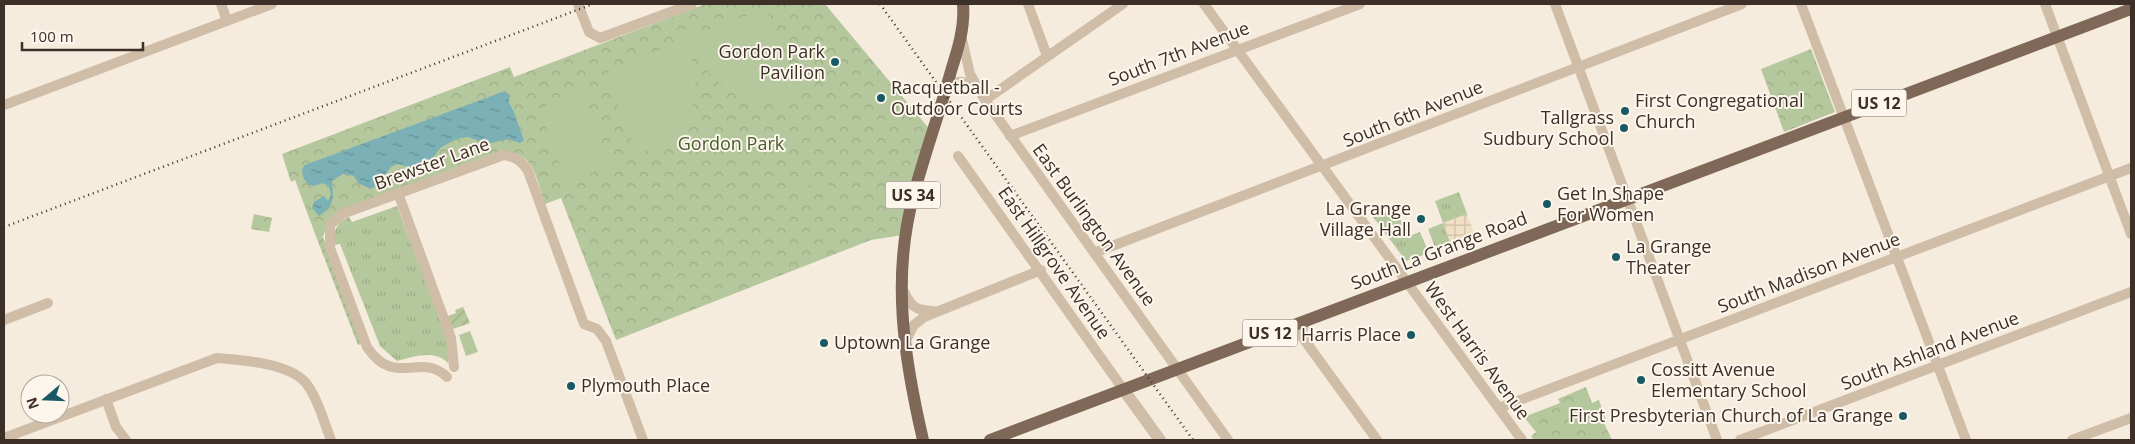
<svg xmlns="http://www.w3.org/2000/svg" width="2135" height="444" font-family="'Open Sans',sans-serif">
	<style>
		.grass { fill: url(#grass-tufts) }
		.park { fill: url(#park-crowns) }
		.garden { fill: url(#garden-furrows) }
		.pitch { fill: #b5c79c }
		.plaza { fill: url(#plaza-grid) }
		.water { fill: url(#water-ripples) }
		.lines { fill: none; stroke-linecap: round; stroke-linejoin: round }
		.minor { stroke: #d0bda8; stroke-width: 10 }
		.tertiary { stroke: #d0bda8; stroke-width: 12 }
		.primary { stroke: #7f6858; stroke-width: 12 }
		.rail { stroke: #3c3029; stroke-width: 2.5; stroke-dasharray: 1 4; stroke-linecap: butt }
		.poi-dot { fill: #195963; stroke: #fcf6ec; stroke-width: 2 }
		.labels { text-anchor: middle; stroke-width: 4; stroke-linejoin: round; paint-order: stroke }
		.shield { fill: #fcf6ec; stroke: #766b64; stroke-width: 1 }
		.shield-label { font-size: 16px; font-weight: bold; fill: #3c3029 }
		.poi-label { font-size: 18px; fill: #3c3029; stroke: #fcf6ec; text-anchor: start }
		.street-label { font-size: 18px; fill: #3c3029; stroke: #fcf6ec }
		.park-label { font-size: 18px; fill: #475d2a; stroke: #fcf6ec }
	</style>
	<defs>
		<pattern id="grass-tufts" width="24" height="20" patternUnits="userSpaceOnUse" patternTransform="scale(1.25)"><rect width="24" height="20" fill="#b5c79c"/><path d="M3 7l-1-3M5 7V3M7 7l1-3M15 17l-1-3M17 17v-4M19 17l1-3" fill="none" stroke="#9dab86"/></pattern>
		<pattern id="park-crowns" width="20" height="18" patternUnits="userSpaceOnUse" patternTransform="scale(1.25)"><rect width="20" height="18" fill="#b5c79c"/><path d="M2 6a3 3 0 1 1 6 0M12 15a3 3 0 1 1 6 0" fill="none" stroke="#9dab86"/></pattern>
		<pattern id="garden-furrows" width="10" height="10" patternUnits="userSpaceOnUse" patternTransform="scale(1.25)"><rect width="10" height="10" fill="#b5c79c"/><path d="M-1 1l2-2M0 10L10 0M9 11l2-2" fill="none" stroke="#9dab86"/></pattern>
		<pattern id="plaza-grid" width="8" height="8" patternUnits="userSpaceOnUse" patternTransform="scale(1.25)"><rect width="8" height="8" fill="#efdfc4"/><path d="M0 4h8M4 0v8" fill="none" stroke="#cec0a8"/></pattern>
		<pattern id="water-ripples" width="26" height="14" patternUnits="userSpaceOnUse" patternTransform="scale(1.25)"><rect width="26" height="14" fill="#7ab0b6"/><path d="M2 4q2-2 4 0t4 0M15 11q2-2 4 0t4 0" fill="none" stroke="#659094"/></pattern>
	</defs>
	<rect width="100%" height="100%" fill="#f6ecde"/>
	<!-- grass -->
	<g class="grass">
		<path d="M1459,192L1467,214L1443,223L1451,244L1436,250L1428,229L1443,223L1435,201Z"/>
		<path d="M397,206L447,338L450,353L448,363C434,349 414,357 397,361L380,346L340,244L334,245C333,232 336,222 349,217L352,222Z"/>
		<path d="M1396,209L1407,237L1420,232L1429,253L1406,261L1373,217Z"/>
	</g>
	<!-- park -->
	<g class="park">
		<path d="M705,4H825L931,131L903,235L871,240L616,340L561,198L545,204C534,172 533,146 492,154L343,210L326,228L323,237L317,239L295,180L291,182L282,154L510,67L514,77Z"/>
		<path d="M1811,49L1835,112L1784,132L1761,69Z"/>
		<path d="M254,214L272,218L269,232L251,229Z"/>
		<path d="M1586,387L1592,403L1599,400L1606,420L1603,421L1612,440H1534L1531,436L1536,432L1524,417L1560,403L1558,399Z"/>
	</g>
	<!-- garden -->
	<g class="garden">
		<path d="M323,237L361,344L358,345L317,239Z"/>
		<path d="M463,307L470,323L453,329L448,316L456,313L455,310Z"/>
	</g>
	<!-- pitch -->
	<g class="pitch">
		<path d="M761,11L770,15L801,94C747,112 710,89 688,38Z"/>
		<path d="M686,39C706,98 696,131 637,155L607,77L611,69Z"/>
		<path d="M584,92L611,166L566,182L539,109Z"/>
		<path d="M802,176H808L809,179L824,177L829,183L828,190L825,192L814,184L802,187Z"/>
		<path d="M470,331L478,352L466,356L459,335Z"/>
	</g>
	<!-- plaza -->
	<path class="plaza" d="M1467,214L1475,235L1451,244L1443,223Z"/>
	<!-- water -->
	<path class="water" d="M505,91L509,95V103L513,110L524,140L520,143L508,139L487,144L468,137L456,139L440,148L428,165L419,169L397,164L391,167L379,183L371,189L358,183L354,176L342,174L332,181C333,197 336,205 319,216L312,208L314,202L324,196L328,201L331,195L329,187L323,183L313,186C305,184 302,176 302,169L305,165Z"/>
	<g class="lines">
		<!-- minor -->
		<g class="minor">
			<path d="M221,4L227,21"/>
			<path d="M578,4L589,32L600,38L692,4"/>
			<path d="M1028,4L1047,56"/>
			<path d="M1204,4L1522,440"/>
			<path d="M1555,4L1717,440"/>
			<path d="M1801,4L1966,440"/>
			<path d="M2045,4L2131,234"/>
			<path d="M962,39L970,74L985,100L1228,440"/>
			<path d="M947,87C958,79 966,80 976,90"/>
			<path d="M985,100L1123,4"/>
			<path d="M4,105L272,4"/>
			<path d="M1010,136L1360,4"/>
			<path d="M958,156L1123,389"/>
			<path d="M398,193L451,338L454,367"/>
			<path d="M1094,253L1742,4"/>
			<path d="M902,288C911,305 912,310 933,311"/>
			<path d="M4,320L48,303"/>
			<path d="M1306,320L1302,331L1303,338L1377,440"/>
			<path d="M905,342L914,325L924,317L1041,270"/>
			<path d="M447,377C421,351 395,389 367,347L330,248V225L342,214L504,155C516,157 522,161 528,171L584,324L597,329L606,341L643,440"/>
			<path d="M106,399L116,427L126,440"/>
			<path d="M1499,408L2131,168"/>
			<path d="M4,438L217,358C242,360 289,363 306,383C318,399 324,422 331,440"/>
			<path d="M1740,440L2131,292"/>
			<path d="M2072,440L2131,418"/>
		</g>
		<!-- tertiary -->
		<path class="tertiary" d="M1123,389L1160,440"/>
		<!-- primary -->
		<g class="primary">
			<path d="M923,440C904,358 891,277 914,194C925,152 940,112 951,71C958,49 965,27 963,4"/>
			<path d="M990,440L2131,9"/>
		</g>
		<!-- rail -->
		<g class="rail">
			<path d="M880,4L1193,440"/>
			<path d="M4,227L593,4"/>
		</g>
	</g>
	<!-- markers -->
	<g class="poi-dot">
		<circle cx="835" cy="62" r="5"/>
		<circle cx="881" cy="98" r="5"/>
		<circle cx="1625" cy="111" r="5"/>
		<circle cx="1624" cy="128" r="5"/>
		<circle cx="1547" cy="204" r="5"/>
		<circle cx="1421" cy="219" r="5"/>
		<circle cx="1616" cy="257" r="5"/>
		<circle cx="1411" cy="335" r="5"/>
		<circle cx="824" cy="343" r="5"/>
		<circle cx="1641" cy="380" r="5"/>
		<circle cx="571" cy="386" r="5"/>
		<circle cx="1903" cy="416" r="5"/>
	</g>
	<g class="labels">
		<!-- shield labels -->
		<g class="shield">
			<rect x="1851.5" y="89.5" width="55" height="27" rx="4"/>
			<rect x="885.5" y="181.5" width="55" height="27" rx="4"/>
			<rect x="1242.5" y="319.5" width="55" height="27" rx="4"/>
		</g>
		<g class="shield-label">
			<text x="1879" y="109">US 12</text>
			<text x="913" y="201">US 34</text>
			<text x="1270" y="339">US 12</text>
		</g>
		<!-- poi labels -->
		<g class="poi-label">
			<text x="825" y="58" text-anchor="end">Gordon Park<tspan x="825" dy="21">Pavilion</tspan></text>
			<text x="891" y="94">Racquetball -<tspan x="891" dy="21">Outdoor Courts</tspan></text>
			<text x="1635" y="107">First Congregational<tspan x="1635" dy="21">Church</tspan></text>
			<text x="1614" y="124" text-anchor="end">Tallgrass<tspan x="1614" dy="21">Sudbury School</tspan></text>
			<text x="1557" y="200">Get In Shape<tspan x="1557" dy="21">For Women</tspan></text>
			<text x="1411" y="215" text-anchor="end">La Grange<tspan x="1411" dy="21">Village Hall</tspan></text>
			<text x="1626" y="253">La Grange<tspan x="1626" dy="21">Theater</tspan></text>
			<text x="1401" y="341" text-anchor="end">Harris Place</text>
			<text x="834" y="349">Uptown La Grange</text>
			<text x="1651" y="376">Cossitt Avenue<tspan x="1651" dy="21">Elementary School</tspan></text>
			<text x="581" y="392">Plymouth Place</text>
			<text x="1893" y="422" text-anchor="end">First Presbyterian Church of La Grange</text>
		</g>
		<!-- street labels -->
		<g class="street-label">
			<text transform="translate(1179 54) rotate(-21)" y="6">South 7th Avenue</text>
			<text transform="translate(1413 114) rotate(-22)" y="6">South 6th Avenue</text>
			<text transform="translate(432 164) rotate(-20)" y="6">Brewster Lane</text>
			<text transform="translate(1094 225) rotate(54)" y="6">East Burlington Avenue</text>
			<text transform="translate(1439 251) rotate(-21)" y="6">South La Grange Road</text>
			<text transform="translate(1054 263) rotate(55)" y="6">East Hillgrove Avenue</text>
			<text transform="translate(1809 273) rotate(-21)" y="6">South Madison Avenue</text>
			<text transform="translate(1477 351) rotate(54)" y="6">West Harris Avenue</text>
			<text transform="translate(1930 351) rotate(-21)" y="6">South Ashland Avenue</text>
		</g>
		<!-- park labels -->
		<g class="park-label">
			<text x="731" y="150">Gordon Park</text>
		</g>
	</g>
	<!-- border -->
	<rect width="2135" height="444" fill="none" stroke="#3c3029" stroke-width="10"/>
	<!-- north arrow -->
	<g transform="translate(45 399) rotate(251)"><circle r="24" fill="#fcf6ec" stroke="#afa79e"/>
	<path d="M0-4L9 19L0 12L-9 19Z" fill="#195963"/>
	<text y="-8" font-size="14" font-weight="bold" text-anchor="middle" fill="#3c3029">N</text>
	</g>
	<!-- scale -->
	<path d="M22 42v8h121v-8" fill="none" stroke="#3c3029" stroke-width="2.5"/>
	<text x="30" y="42" font-size="15" fill="#3c3029" stroke="#fcf6ec" stroke-width="4" paint-order="stroke">100 m</text>
</svg>
